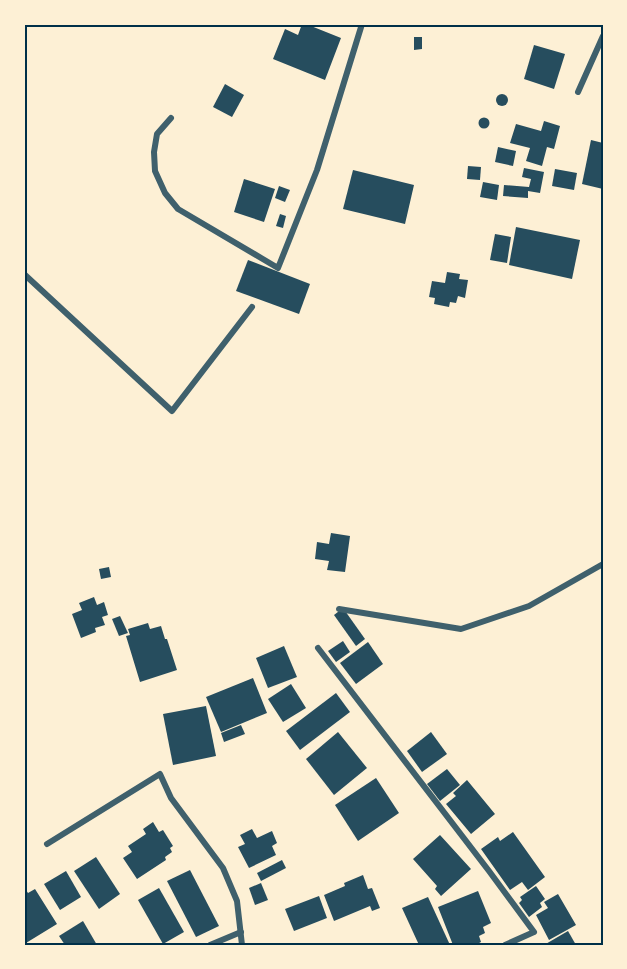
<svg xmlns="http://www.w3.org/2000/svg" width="627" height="969" font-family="Merriweather,serif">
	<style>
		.building { fill: #264d5e }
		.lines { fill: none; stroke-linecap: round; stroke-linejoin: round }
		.minor { stroke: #3f606c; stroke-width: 6 }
		.neatline { fill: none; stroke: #003049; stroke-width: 2 }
	</style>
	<rect width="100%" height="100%" fill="#fdf0d5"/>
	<!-- building -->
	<g class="building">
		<path d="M302,24H306L341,38L325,80L273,59L285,29L298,35Z"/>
		<path d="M414,37H422V49L414,50Z"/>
		<path d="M534,45L565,54L554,89L524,79Z"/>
		<path d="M225,84L244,95L232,117L213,107Z"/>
		<circle cx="502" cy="100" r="6"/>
		<circle cx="484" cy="123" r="5.5"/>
		<path d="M544,121L560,126L554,149L547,147L542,166L526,161L530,148L510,143L516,124L541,131Z"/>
		<path d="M591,140L603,143V189L582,184Z"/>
		<path d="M498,147L516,151L513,166L495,162Z"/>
		<path d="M468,166L481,167L480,180L467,179Z"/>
		<path d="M524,168L544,172L540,193L528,191V198L503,196L504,185L529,187L531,179L522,177Z"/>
		<path d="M555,169L577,173L574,190L552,186Z"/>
		<path d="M353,170L414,185L405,224L343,209Z"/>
		<path d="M244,179L275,189L264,222L234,212Z"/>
		<path d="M483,182L499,185L497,200L480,197Z"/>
		<path d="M279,186L290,190L285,202L275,198Z"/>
		<path d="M280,214L286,216L283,228L276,226Z"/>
		<path d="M516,227L580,240L572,279L509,265Z"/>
		<path d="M495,234L511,237L507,263L490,260Z"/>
		<path d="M248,260L310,284L299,314L236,291Z"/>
		<path d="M447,272L460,274L459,279L468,280L465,298L458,296L456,303L450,302L449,307L434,304L435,298L429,297L432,281L445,283Z"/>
		<path d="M331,533L350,536L345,572L327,570L329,561L315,559L317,542L329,544Z"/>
		<path d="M109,567L111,577L101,579L99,569Z"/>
		<path d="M94,597L97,605L104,602L108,615L102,617L105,625L95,628L96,632L81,638L72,614L82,610L79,603Z"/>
		<path d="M343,608L365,639L356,646L334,615Z"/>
		<path d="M120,616L128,633L119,636L112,619Z"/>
		<path d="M148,623L150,629L161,626L165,639H167L177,670L140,682L126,636L130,635L128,629Z"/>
		<path d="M343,641L350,652L336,662L328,651Z"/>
		<path d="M368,642L383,664L356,684L340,663Z"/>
		<path d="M284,646L297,677L268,688L256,658Z"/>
		<path d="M253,678L267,713L221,732L206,697Z"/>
		<path d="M291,684L306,708L283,722L268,699Z"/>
		<path d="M336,693L350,712L300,750L286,731Z"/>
		<path d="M206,706L216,756L173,765L163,714Z"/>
		<path d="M241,725L245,734L224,742L221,733Z"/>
		<path d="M338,732L367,768L334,795L306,759Z"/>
		<path d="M431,732L447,754L422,772L407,751Z"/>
		<path d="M447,769L460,785L440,801L427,784Z"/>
		<path d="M376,778L399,813L358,841L335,805Z"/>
		<path d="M467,780L495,814L471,834L446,804L456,796L453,793Z"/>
		<path d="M153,822L159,832L163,830L173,846L170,848L172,852L165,857L166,860L137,879L123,858L132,852L128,846L146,834L143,829Z"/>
		<path d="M252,829L257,838L272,831L277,843L272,846L276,855L249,868L238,847L245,844L240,835Z"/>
		<path d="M513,832L545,877L528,890L522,882L510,890L481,849L498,837L500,841Z"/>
		<path d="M440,835L471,869L441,896L435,889L437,886L413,859Z"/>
		<path d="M96,857L120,894L99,909L74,871Z"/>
		<path d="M282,860L286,868L261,881L257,873Z"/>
		<path d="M190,870L219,926L196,937L167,881Z"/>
		<path d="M66,871L81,897L60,910L44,884Z"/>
		<path d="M363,875L368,889L372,888L380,908L372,911L370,906L334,921L324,895L345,886L344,883Z"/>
		<path d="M261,883L268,900L255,905L249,888Z"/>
		<path d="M536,886L545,899L540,903L542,907L529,917L519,903L522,900L520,897Z"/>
		<path d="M24,887L28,893L35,889L57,924L26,943L24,940Z"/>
		<path d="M159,888L184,932L163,944L138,900Z"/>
		<path d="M478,891L491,923L483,927L485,933L479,936L481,942L475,945H456V944L453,945L438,907Z"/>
		<path d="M558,894L576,925L549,940L536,915L548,908L544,902Z"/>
		<path d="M319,896L327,918L294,931L285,909Z"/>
		<path d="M428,897L450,945H419L402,908Z"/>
		<path d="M83,921L97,945H65L59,936Z"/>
		<path d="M568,931L576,945H544Z"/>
	</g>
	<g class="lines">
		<!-- minor -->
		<g class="minor">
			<path d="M578,92L603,36"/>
			<path d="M171,118L157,134L154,152L155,171L165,193L178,209L278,268L317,170L362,24"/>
			<path d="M24,274L172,411L252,307"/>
			<path d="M339,609L461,629L529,606L603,564"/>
			<path d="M318,648L489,871L534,932L505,945"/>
			<path d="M47,844L160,774L171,798L223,868L237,901L242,945"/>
			<path d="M210,945L241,932"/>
		</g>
	</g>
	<!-- border -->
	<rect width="627" height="969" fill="none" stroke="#fdf0d5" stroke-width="51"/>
	<rect x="26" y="26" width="576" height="918" class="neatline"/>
</svg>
